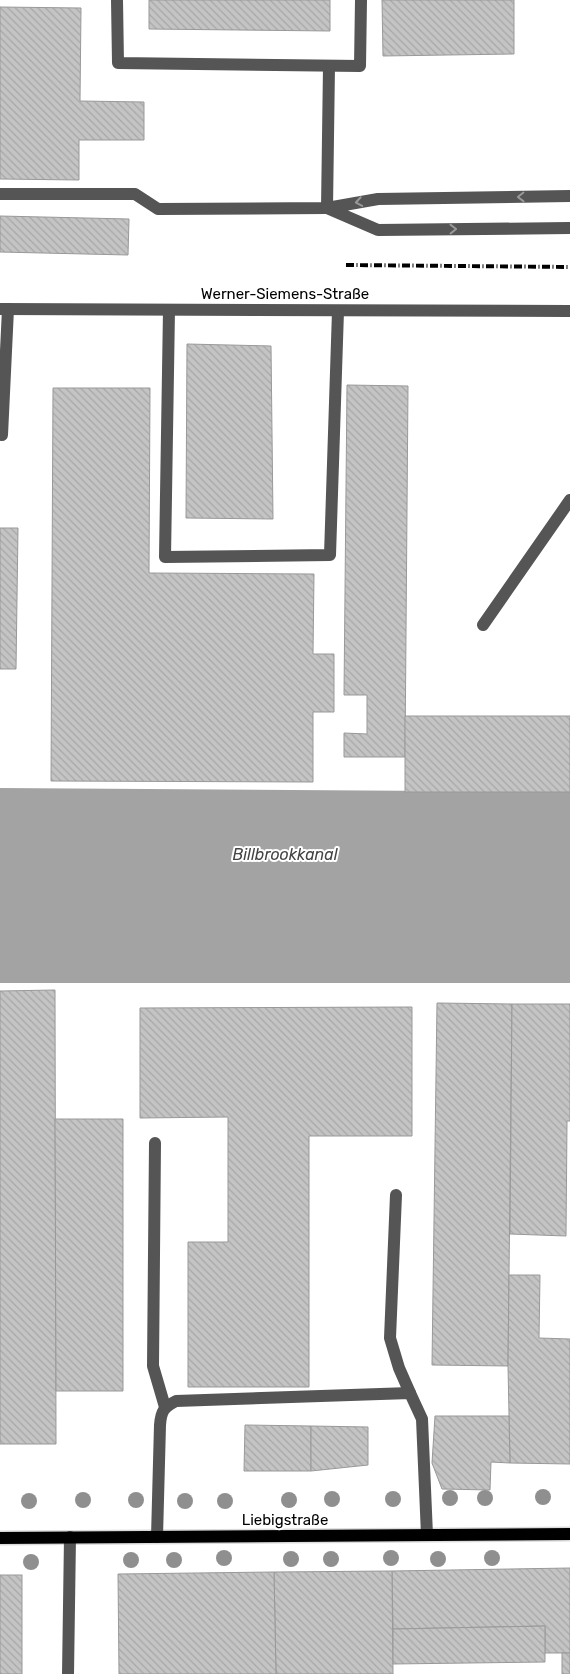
<svg xmlns="http://www.w3.org/2000/svg" width="570" height="1674" font-family="Rubik,sans-serif">
	<style>
		.water { fill: #a3a3a3 }
		.building { fill: url(#building-back-hatch); stroke: #999 }
		.lines { fill: none; stroke-linecap: round; stroke-linejoin: round }
		.major-casing { stroke: #dbdbdb; stroke-width: 15 }
		.minor { stroke: #555; stroke-width: 12 }
		.major { stroke: #000; stroke-width: 12 }
		.rail { stroke: #000; stroke-width: 4; stroke-dasharray: 8 2.5 1 2.5; stroke-linecap: butt }
		.tree { fill: #8f8f8f }
		.oneway { stroke: #999 }
		.labels { text-anchor: middle; stroke-width: 4; stroke-linejoin: round; paint-order: stroke }
		.street-label { font-size: 15px; fill: #000; stroke: #fff }
		.water-label { font-size: 16px; font-style: italic; fill: #444; stroke: #fff }
	</style>
	<defs>
		<pattern id="building-back-hatch" width="6" height="6" patternUnits="userSpaceOnUse" patternTransform="scale(1.25)"><rect width="6" height="6" fill="#c4c4c4"/><path d="M-1 5l2 2M0 0l6 6M5-1l2 2" fill="none" stroke="#a7a7a7"/></pattern>
	</defs>
	<rect width="100%" height="100%" fill="#fff"/>
	<!-- water -->
	<path class="water" d="M0,788L570,792V983H0Z"/>
	<!-- building -->
	<g class="building">
		<path d="M149,0H330V31L149,29Z"/>
		<path d="M382,0H514V54L383,56Z"/>
		<path d="M0,7L81,8L80,101L144,102V140H79V180L0,179Z"/>
		<path d="M0,216L129,219L128,255L0,252Z"/>
		<path d="M187,344L271,346L273,519L186,518Z"/>
		<path d="M347,385L408,386L405,757H344V733L367,734V695H344Z"/>
		<path d="M53,388H150L149,573L314,574L313,654H334V712H313V782L51,781Z"/>
		<path d="M0,528H18L16,669H0Z"/>
		<rect x="405" y="716" width="165" height="76"/>
		<path d="M55,990L56,1444H0V991Z"/>
		<path d="M437,1003L512,1004L508,1366L432,1365Z"/>
		<path d="M512,1004H570V1121H567L566,1236L510,1234Z"/>
		<path d="M412,1007V1136H309V1387H188V1242H228V1117L140,1118V1008Z"/>
		<path d="M55,1119H123V1391H56Z"/>
		<path d="M509,1275H540L539,1338L570,1339V1464L510,1463L508,1366Z"/>
		<path d="M435,1416H509L510,1463L491,1462L490,1490L442,1489L432,1463Z"/>
		<path d="M245,1425L311,1426V1471H244Z"/>
		<path d="M311,1426L368,1427V1465L311,1471Z"/>
		<path d="M570,1568V1653H545V1626L393,1629L392,1571Z"/>
		<path d="M392,1571L393,1674H276L274,1572Z"/>
		<path d="M274,1572L276,1674H119L118,1574Z"/>
		<rect x="0" y="1575" width="22" height="99"/>
		<path d="M545,1626V1662L393,1664V1629Z"/>
		<rect x="562" y="1653" width="8" height="21"/>
	</g>
	<g class="lines">
		<!-- major casing -->
		<g class="major-casing">
			<path id="major" d="M0,1538L570,1534"/>
		</g>
		<!-- minor -->
		<g class="minor">
			<path d="M117,0L118,63L360,66L361,0"/>
			<path d="M0,194H135L158,209L327,208L329,66"/>
			<path d="M570,196L378,199L327,208L378,230L570,228"/>
			<path d="M0,309L570,311"/>
			<path d="M169,310L165,557L330,555L338,311"/>
			<path d="M2,435L8,309"/>
			<path d="M483,625L570,500"/>
			<path d="M155,1143L153,1366L165,1407"/>
			<path d="M396,1195L390,1338L399,1368L410,1393"/>
			<path d="M157,1537L160,1425C161,1411 164,1407 176,1401L410,1393L422,1419L427,1535"/>
			<path d="M68,1674L70,1537"/>
		</g>
		<!-- major -->
		<use href="#major" class="major"/>
		<!-- rail -->
		<path class="rail" d="M346,265L570,267"/>
	</g>
	<!-- trees -->
	<g class="tree">
		<circle cx="543" cy="1497" r="8"/>
		<circle cx="450" cy="1498" r="8"/>
		<circle cx="485" cy="1498" r="8"/>
		<circle cx="332" cy="1499" r="8"/>
		<circle cx="393" cy="1499" r="8"/>
		<circle cx="83" cy="1500" r="8"/>
		<circle cx="136" cy="1500" r="8"/>
		<circle cx="289" cy="1500" r="8"/>
		<circle cx="29" cy="1501" r="8"/>
		<circle cx="185" cy="1501" r="8"/>
		<circle cx="225" cy="1501" r="8"/>
		<circle cx="224" cy="1558" r="8"/>
		<circle cx="391" cy="1558" r="8"/>
		<circle cx="492" cy="1558" r="8"/>
		<circle cx="291" cy="1559" r="8"/>
		<circle cx="331" cy="1559" r="8"/>
		<circle cx="438" cy="1559" r="8"/>
		<circle cx="131" cy="1560" r="8"/>
		<circle cx="174" cy="1560" r="8"/>
		<circle cx="31" cy="1562" r="8"/>
	</g>
	<!-- one-way arrows -->
	<defs><path id="oneway-chevron" d="M-2-3.5L2.5 0L-2 3.5" fill="none" stroke-width="1.6" stroke-linecap="round" stroke-linejoin="round" transform="scale(1.25)"/></defs>
	<g class="oneway">
		<use href="#oneway-chevron" transform="translate(521 197) rotate(179)"/>
		<use href="#oneway-chevron" transform="translate(359 202) rotate(170)"/>
		<use href="#oneway-chevron" transform="translate(453 229) rotate(-1)"/>
	</g>
	<g class="labels">
		<!-- street labels -->
		<g class="street-label">
			<text x="285" y="299">Werner-Siemens-Straße</text>
			<text x="285" y="1525">Liebigstraße</text>
		</g>
		<!-- water labels -->
		<g class="water-label">
			<text x="285" y="860">Billbrookkanal</text>
		</g>
	</g>
</svg>
